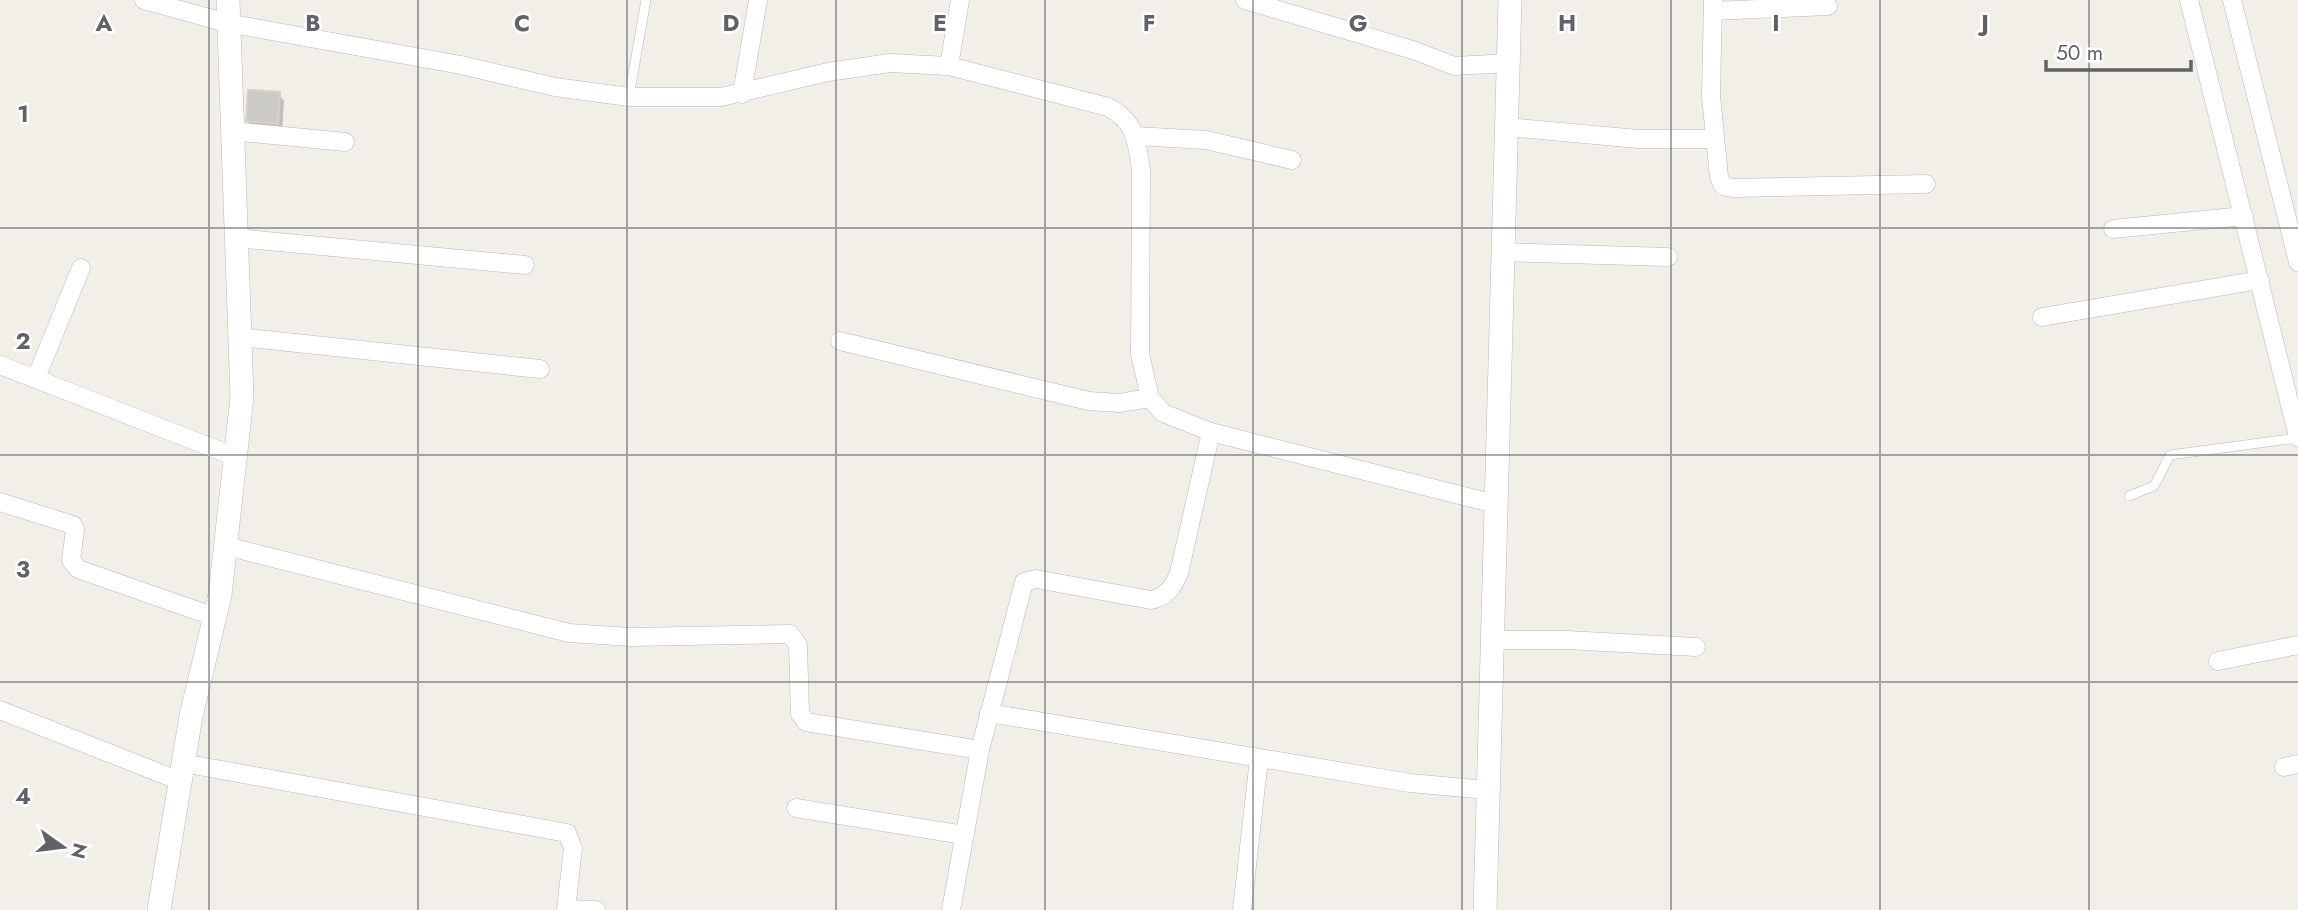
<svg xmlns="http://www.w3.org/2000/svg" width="2298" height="910" font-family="Jost,sans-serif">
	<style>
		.shadow { fill: #0003 }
		.building { fill: #cccac5; stroke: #d6d1c6; stroke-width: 2 }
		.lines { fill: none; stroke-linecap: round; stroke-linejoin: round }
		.lane-casing { stroke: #b5b8bc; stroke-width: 10 }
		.street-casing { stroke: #b5b8bc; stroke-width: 19 }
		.secondary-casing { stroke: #b6babf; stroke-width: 24 }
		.lane { stroke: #fff; stroke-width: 9 }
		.street { stroke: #fff; stroke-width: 18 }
		.secondary { stroke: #fff; stroke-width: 23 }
		.grid { fill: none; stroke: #5f6368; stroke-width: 2; stroke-opacity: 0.55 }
		.grid-label { font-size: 23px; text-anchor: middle; font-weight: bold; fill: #5f6368; stroke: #fff; stroke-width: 5; stroke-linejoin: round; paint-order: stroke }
	</style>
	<rect width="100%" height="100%" fill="#f1efe8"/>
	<!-- shadow -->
	<path class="shadow" d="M279,94L284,101L282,131L253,128L248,121Z"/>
	<!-- building -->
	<path class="building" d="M248,90L280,92L278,124L246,121Z"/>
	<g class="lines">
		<!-- lane casing -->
		<g class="lane-casing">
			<g id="lane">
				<path d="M629,97L646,0"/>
				<path d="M2129,496L2154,486L2170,455L2298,438"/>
			</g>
		</g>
		<!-- street casing -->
		<g class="street-casing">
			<g id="street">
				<path d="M144,0L227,23L461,65L555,87L629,97H721L828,72L890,63L949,66L1108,107C1135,121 1137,141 1141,170L1140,354L1150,398L1163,413L1211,432L1495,504"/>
				<path d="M1245,0L1416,51L1454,66L1509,63"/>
				<path d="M1713,0L1711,96L1719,177L1723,186L1733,188L1926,184"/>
				<path d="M2189,0L2298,437"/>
				<path d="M2232,0L2298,262"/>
				<path d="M1713,11L1828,6"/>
				<path d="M949,66L960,0"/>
				<path d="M742,94L758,0"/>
				<path d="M1507,127L1638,139H1715"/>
				<path d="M232,131L345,142"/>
				<path d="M1136,136L1206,140L1292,160"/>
				<path d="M2113,229L2244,216"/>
				<path d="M236,238L525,265"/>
				<path d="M1503,252L1668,257"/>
				<path d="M2042,317L2260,280"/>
				<path d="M240,337L540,369"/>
				<path d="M840,341L1089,401L1119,403L1150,398"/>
				<path d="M0,365L236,457"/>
				<path d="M36,378L81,268"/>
				<path d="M0,502L73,525L75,530L71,560L78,569L215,617"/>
				<path d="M226,546L569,633L631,637L790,634L798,645L800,714L806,722L980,750"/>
				<path d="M1491,640H1567L1696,647"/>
				<path d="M2218,661L2298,645"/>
				<path d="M0,710L180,781"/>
				<path d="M989,713L1410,783L1487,790"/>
				<path d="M183,763L567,833L573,848L566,910"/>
				<path d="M2284,767L2298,764"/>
				<path d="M796,808L964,835"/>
				<path d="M567,909L596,910"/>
				<path d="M951,910L980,750L1024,582L1036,579L1151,600C1167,597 1173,587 1179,573L1211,432"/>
				<path d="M1242,910L1259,759"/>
			</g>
		</g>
		<!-- secondary casing -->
		<g class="secondary-casing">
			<g id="secondary">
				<path d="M159,910L191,716L220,595L242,397L228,0"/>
				<path d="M1485,910L1510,0"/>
			</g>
		</g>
		<!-- lane -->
		<use href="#lane" class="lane"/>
		<!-- street -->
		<use href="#street" class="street"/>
		<!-- secondary -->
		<use href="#secondary" class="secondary"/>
	</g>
	<!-- grid -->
	<path class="grid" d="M209,0V910M418,0V910M627,0V910M836,0V910M1045,0V910M1253,0V910M1462,0V910M1671,0V910M1880,0V910M2089,0V910M0,228H2298M0,455H2298M0,682H2298"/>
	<g class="grid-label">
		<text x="104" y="31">A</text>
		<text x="313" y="31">B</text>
		<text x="522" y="31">C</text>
		<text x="731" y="31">D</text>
		<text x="940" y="31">E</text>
		<text x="1149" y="31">F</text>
		<text x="1358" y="31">G</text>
		<text x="1567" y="31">H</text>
		<text x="1776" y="31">I</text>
		<text x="1985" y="31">J</text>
		<text x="23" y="122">1</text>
		<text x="23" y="349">2</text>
		<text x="23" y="577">3</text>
		<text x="23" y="804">4</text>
	</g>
	<!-- north arrow -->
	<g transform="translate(63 847) rotate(104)" stroke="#ffffff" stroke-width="5" paint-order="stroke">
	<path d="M0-5L12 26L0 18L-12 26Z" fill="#5f6368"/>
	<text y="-10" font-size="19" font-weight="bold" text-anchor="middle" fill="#5f6368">N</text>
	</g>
	<!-- scale -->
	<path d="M2046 60v10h145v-10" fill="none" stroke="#5f6368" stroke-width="3.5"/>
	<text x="2056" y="60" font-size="21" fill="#5f6368" stroke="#ffffff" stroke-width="5" paint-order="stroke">50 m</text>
</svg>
